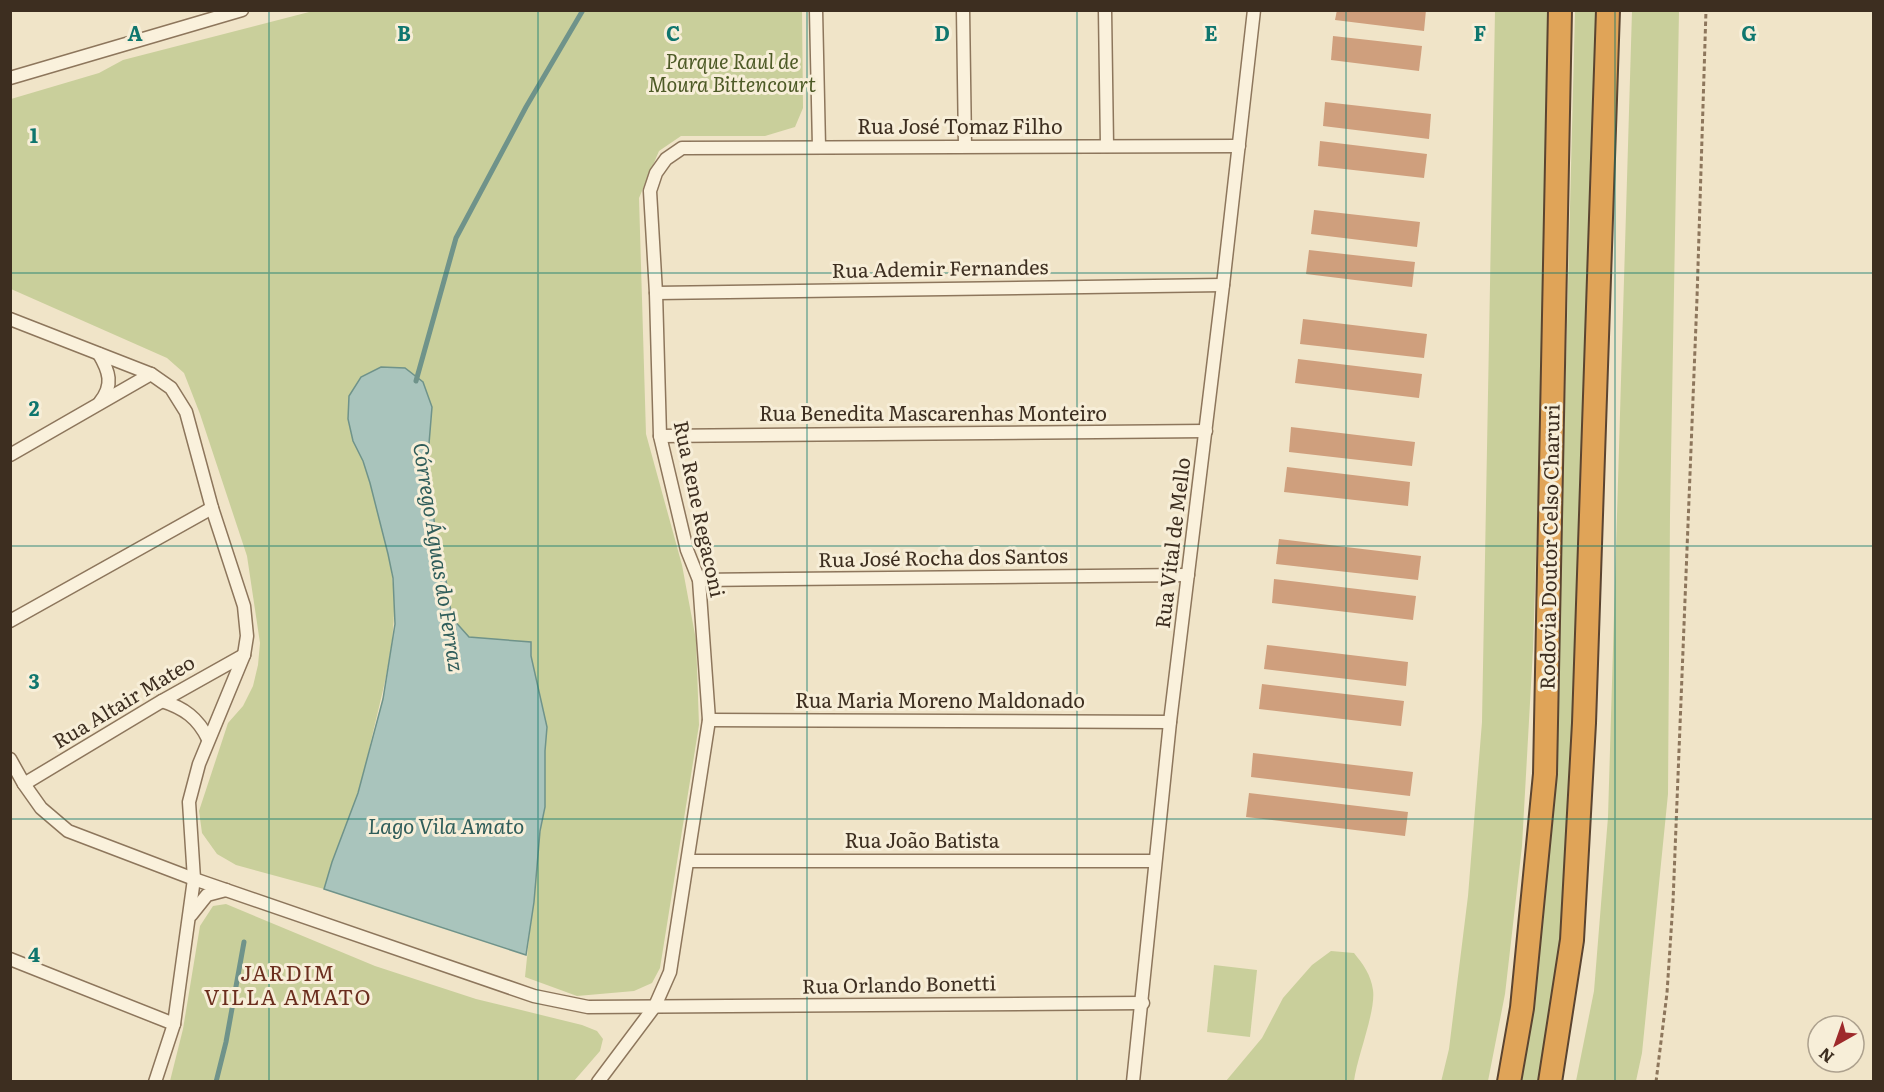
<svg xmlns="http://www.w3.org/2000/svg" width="1884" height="1092" font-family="Literata,serif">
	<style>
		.green { fill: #c9cf9b }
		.water { fill: #a9c4bc; stroke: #6f938a; stroke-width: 1.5 }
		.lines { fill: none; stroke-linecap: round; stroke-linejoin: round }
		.stream { stroke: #6f938a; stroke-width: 5 }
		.building { fill: #cf9f7d }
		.street-casing { stroke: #8d765c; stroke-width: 15 }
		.highway-casing { stroke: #5b4430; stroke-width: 26 }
		.path { stroke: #8d765c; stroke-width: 3; stroke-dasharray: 4.5 3; stroke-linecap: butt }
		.street { stroke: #faf1dc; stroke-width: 12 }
		.highway { stroke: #e0a458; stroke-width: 22 }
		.grid { fill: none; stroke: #0f766e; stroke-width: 1.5; stroke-opacity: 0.55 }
		.labels { text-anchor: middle; stroke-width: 6; stroke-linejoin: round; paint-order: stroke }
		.park-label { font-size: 20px; font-style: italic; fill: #4d5a26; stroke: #f7eed8 }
		.street-label { font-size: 20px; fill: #3d2e20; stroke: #f7eed8 }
		.water-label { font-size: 21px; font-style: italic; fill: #2f5d5a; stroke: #f7eed8 }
		.neighbourhood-label { font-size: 21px; letter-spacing: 1.5px; fill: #6b2e1e; stroke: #f7eed8 }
		.grid-label { font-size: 20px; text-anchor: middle; font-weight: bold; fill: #0f766e; stroke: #f7eed8; stroke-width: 6; stroke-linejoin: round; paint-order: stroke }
	</style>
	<rect width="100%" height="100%" fill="#f0e4c8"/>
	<!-- green -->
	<g class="green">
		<path d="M313,11H802L803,108L795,127L765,136H681L659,151L639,198L646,434L682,565L696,640L699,725L660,968L652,983L634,991L577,996L525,977L540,831L545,807V751L547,727L531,656V642L469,637L452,618L445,574L437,551L428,456L429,432L348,419C352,434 358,447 363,462C376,494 388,541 392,576C399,627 387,675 375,724C369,748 365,771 358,795C347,827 334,857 324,889L236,865L217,854L202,833L199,811L228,723L243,706L253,686L258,665L260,643L247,556L200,414L184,373L167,358L11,289V99L99,73L123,60Z"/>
		<path d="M1495,11H1550L1544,317L1533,649L1522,846L1505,994L1488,1081L1441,1082L1449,1049L1468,896L1482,722Z"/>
		<path d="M1575,11H1597L1584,496L1565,874L1557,977L1542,1081L1520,1082L1537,975L1546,866L1558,678Z"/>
		<path d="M1632,11H1679L1670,515L1668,794L1642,1053L1636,1081H1576L1594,991L1608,817Z"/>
		<path d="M226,904L375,966L476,999L582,1025L597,1031L603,1039L600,1051L574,1081H170L183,1029L200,926L213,906Z"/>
		<path d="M1331,951L1354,953C1363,964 1371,975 1373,990C1376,1011 1357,1057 1354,1081H1226L1262,1038L1283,998L1312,965Z"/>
		<path d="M1214,965L1257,970L1250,1037L1207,1032Z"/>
	</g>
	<!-- water -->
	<path class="water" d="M381,367L405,368L423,382L432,407L428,456L437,551L445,574L452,618L469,637L531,642V656L547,727L545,751V807L540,831L534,902L526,955L324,889L332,862L358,793L383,699L395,624L393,578L388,554L370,483L363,461L353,441L348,419L349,396L361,377Z"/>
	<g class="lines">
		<!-- stream -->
		<g class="stream">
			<path d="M416,381L456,238L526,107L583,10"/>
			<path d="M216,1082L226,1042L244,942"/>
		</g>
	</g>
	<!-- building -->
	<g class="building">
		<path d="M1337,10H1426L1424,31L1335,20Z"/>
		<path d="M1333,36L1422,46L1419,71L1331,60Z"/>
		<path d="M1325,102L1431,114L1429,139L1323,126Z"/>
		<path d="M1320,141L1427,154L1424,178L1318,166Z"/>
		<path d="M1314,210L1420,222L1417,247L1311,234Z"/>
		<path d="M1309,250L1415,262L1412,287L1306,274Z"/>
		<path d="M1303,319L1427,334L1424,358L1300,344Z"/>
		<path d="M1298,359L1422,374L1419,398L1295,383Z"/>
		<path d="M1291,427L1415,442L1412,466L1289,452Z"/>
		<path d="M1287,467L1410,482L1408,506L1284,492Z"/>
		<path d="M1279,539L1421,556L1418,580L1276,564Z"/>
		<path d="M1274,579L1416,596L1413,620L1272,603Z"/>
		<path d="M1267,645L1408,662L1406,686L1264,669Z"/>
		<path d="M1262,684L1404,701L1401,726L1259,709Z"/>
		<path d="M1253,753L1413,772L1410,796L1251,777Z"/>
		<path d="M1249,793L1408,812L1405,836L1246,817Z"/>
	</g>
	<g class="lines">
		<!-- street casing -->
		<g class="street-casing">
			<g id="street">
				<path d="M816,10L819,147"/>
				<path d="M963,10L965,146"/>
				<path d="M1105,10L1107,146"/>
				<path d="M10,78L242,10"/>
				<path d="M656,293L1223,285"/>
				<path d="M10,319L151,374L171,388L186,412L212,508L244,606L247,636L244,655L199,764L189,802L194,879L174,1024L155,1082"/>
				<path d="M99,354C109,371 114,385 100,402"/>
				<path d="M660,436L1206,431"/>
				<path d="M10,455L151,374"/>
				<path d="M699,580L1188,575"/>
				<path d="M10,621L212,508"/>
				<path d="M162,701C184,708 198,718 208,739"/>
				<path d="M709,720L1170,722"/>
				<path d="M10,759L24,784L41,808L68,831L194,879L534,996L588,1007L1143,1003"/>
				<path d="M24,784L162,701L244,655"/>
				<path d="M688,861H1155"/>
				<path d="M191,915L207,895L226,890"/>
				<path d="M10,959L174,1024"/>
				<path d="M598,1082L655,1006L670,972L709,720L699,580L687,550L660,436L656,293L650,191L656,173L666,159L682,148L1239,146"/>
				<path d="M1133,1082L1170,722L1223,285L1254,10"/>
			</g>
		</g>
		<!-- highway casing -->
		<g class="highway-casing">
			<g id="highway">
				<path d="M1509,1082L1522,1008L1545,774L1560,10"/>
				<path d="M1550,1082L1572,940L1584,723L1608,10"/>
			</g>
		</g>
		<!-- path -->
		<path class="path" d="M1656,1082L1667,993L1673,902L1697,298L1706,10"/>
		<!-- street -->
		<use href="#street" class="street"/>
		<!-- highway -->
		<use href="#highway" class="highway"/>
	</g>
	<!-- grid -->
	<path class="grid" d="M269,10V1082M538,10V1082M807,10V1082M1077,10V1082M1346,10V1082M1615,10V1082M10,273H1874M10,546H1874M10,819H1874"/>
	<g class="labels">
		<!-- park labels -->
		<g class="park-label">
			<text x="732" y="69">Parque Raul de<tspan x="732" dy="23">Moura Bittencourt</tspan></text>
		</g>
		<!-- street labels -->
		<g class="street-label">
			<text x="960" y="134">Rua José Tomaz Filho</text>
			<text transform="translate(940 269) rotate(-1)" y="7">Rua Ademir Fernandes</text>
			<text x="933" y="421">Rua Benedita Mascarenhas Monteiro</text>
			<text transform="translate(699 509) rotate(78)" y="7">Rua Rene Regaconi</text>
			<text transform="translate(1173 543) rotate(-83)" y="7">Rua Vital de Mello</text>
			<text transform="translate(1550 547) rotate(-89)" y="7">Rodovia Doutor Celso Charuri</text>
			<text transform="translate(943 558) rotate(-1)" y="7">Rua José Rocha dos Santos</text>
			<text x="940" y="708">Rua Maria Moreno Maldonado</text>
			<text transform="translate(124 702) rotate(-31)" y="7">Rua Altair Mateo</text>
			<text x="922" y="848">Rua João Batista</text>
			<text transform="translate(899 985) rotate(-1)" y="7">Rua Orlando Bonetti</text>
		</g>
		<!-- water labels -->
		<g class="water-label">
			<text transform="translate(438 557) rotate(81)" y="7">Córrego Águas do Ferraz</text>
			<text x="446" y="834">Lago Vila Amato</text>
		</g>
		<!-- neighbourhood labels -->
		<g class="neighbourhood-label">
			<text x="288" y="981">JARDIM<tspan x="288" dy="24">VILLA AMATO</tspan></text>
		</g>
	</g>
	<g class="grid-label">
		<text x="135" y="41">A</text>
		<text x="404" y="41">B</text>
		<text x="673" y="41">C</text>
		<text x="942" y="41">D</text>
		<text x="1211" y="41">E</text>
		<text x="1480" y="41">F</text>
		<text x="1749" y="41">G</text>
		<text x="34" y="143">1</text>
		<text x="34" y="416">2</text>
		<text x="34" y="689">3</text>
		<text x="34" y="962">4</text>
	</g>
	<!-- border -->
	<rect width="1884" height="1092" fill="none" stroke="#3d2e20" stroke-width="24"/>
	<!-- north arrow -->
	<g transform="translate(1836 1044) rotate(220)"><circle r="28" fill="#f7eed8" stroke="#ada18e" stroke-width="1.5"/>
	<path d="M0-4.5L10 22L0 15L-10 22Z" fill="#9e2a2b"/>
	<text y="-9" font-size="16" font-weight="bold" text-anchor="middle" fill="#3d2e20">N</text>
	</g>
</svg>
